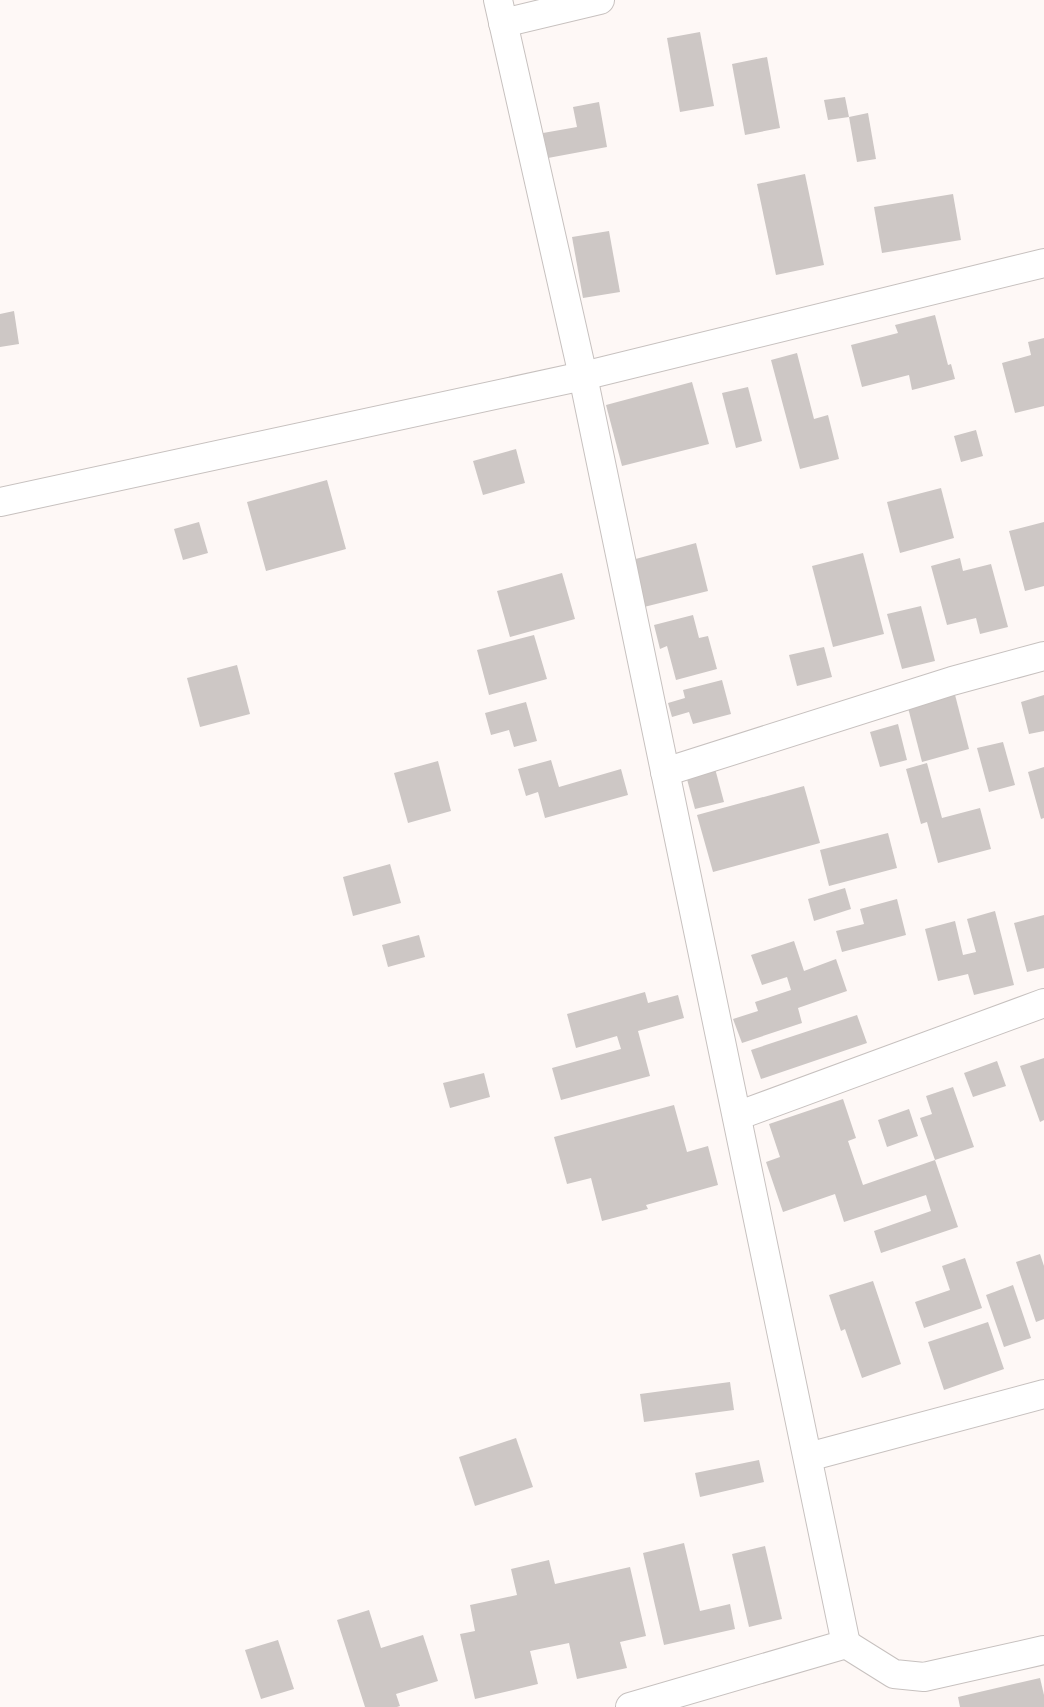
<svg xmlns="http://www.w3.org/2000/svg" width="1044" height="1707" font-family="Inter,sans-serif">
	<style>
		.building { fill: #cdc7c5 }
		.lines { fill: none; stroke-linecap: round; stroke-linejoin: round }
		.street-casing { stroke: #c7c1bf; stroke-width: 30 }
		.street { stroke: #fff; stroke-width: 28 }
	</style>
	<rect width="100%" height="100%" fill="#fef8f6"/>
	<!-- building -->
	<g class="building">
		<path d="M700,32L714,106L680,112L667,38Z"/>
		<path d="M767,57L780,128L745,135L732,64Z"/>
		<path d="M845,97L849,117L828,120L824,100Z"/>
		<path d="M599,102L607,147L548,158L543,133L577,127L573,107Z"/>
		<path d="M868,113L876,159L857,162L849,117Z"/>
		<path d="M805,174L824,265L776,275L757,184Z"/>
		<path d="M953,194L961,240L882,253L874,207Z"/>
		<path d="M609,231L620,292L583,298L572,237Z"/>
		<path d="M14,311L19,344L0,347V314Z"/>
		<path d="M935,315L948,365L951,364L955,379L912,390L909,375L862,387L851,345L898,333L895,325Z"/>
		<path d="M1044,338V406L1015,413L1002,363L1031,355L1028,342Z"/>
		<path d="M797,353L814,419L828,415L839,459L800,469L771,360Z"/>
		<path d="M692,382L709,444L622,466L606,405Z"/>
		<path d="M748,387L762,441L736,448L722,393Z"/>
		<path d="M976,430L983,456L961,462L954,436Z"/>
		<path d="M516,449L525,483L483,495L473,461Z"/>
		<path d="M327,480L346,549L266,571L247,502Z"/>
		<path d="M941,488L954,538L900,553L887,502Z"/>
		<path d="M199,522L208,553L183,560L174,529Z"/>
		<path d="M1044,522V586L1025,591L1009,531Z"/>
		<path d="M696,543L708,591L640,608L628,561Z"/>
		<path d="M863,553L884,634L833,647L812,566Z"/>
		<path d="M960,558L963,571L991,564L1008,627L980,634L976,618L947,625L931,566Z"/>
		<path d="M562,573L575,619L510,637L497,591Z"/>
		<path d="M921,606L935,661L902,669L887,614Z"/>
		<path d="M693,615L699,638L708,636L717,669L676,680L667,646L660,649L654,625Z"/>
		<path d="M534,635L547,679L489,695L477,650Z"/>
		<path d="M824,647L832,677L797,686L789,655Z"/>
		<path d="M237,665L250,714L200,727L187,678Z"/>
		<path d="M722,680L731,714L693,724L689,712L672,717L668,703L685,698L683,690Z"/>
		<path d="M953,687L969,749L922,762L906,700Z"/>
		<path d="M1044,695V731L1029,734L1021,702Z"/>
		<path d="M526,702L537,741L514,747L509,730L491,735L485,713Z"/>
		<path d="M898,724L907,760L880,767L870,732Z"/>
		<path d="M1003,742L1015,785L989,792L977,748Z"/>
		<path d="M551,760L559,787L621,769L628,795L545,818L538,792L526,796L518,769Z"/>
		<path d="M438,761L451,811L408,823L394,773Z"/>
		<path d="M713,761L724,802L695,809L684,768Z"/>
		<path d="M927,763L942,818L980,808L991,849L938,863L927,822L921,824L906,769Z"/>
		<path d="M1044,767V818L1041,819L1028,772Z"/>
		<path d="M804,786L820,843L713,872L697,815Z"/>
		<path d="M888,833L897,868L829,886L820,850Z"/>
		<path d="M390,864L401,903L353,916L343,877Z"/>
		<path d="M845,888L851,909L814,921L808,899Z"/>
		<path d="M897,899L906,935L842,952L836,931L864,924L860,909Z"/>
		<path d="M995,911L1014,985L974,995L968,974L938,981L925,929L955,921L963,955L976,952L967,919Z"/>
		<path d="M1044,915V968L1027,972L1014,923Z"/>
		<path d="M419,935L425,957L388,967L382,945Z"/>
		<path d="M794,941L804,971L836,959L847,991L798,1008L802,1023L742,1043L733,1019L758,1011L755,1002L791,990L787,977L762,985L751,955Z"/>
		<path d="M645,992L648,1003L678,995L684,1018L638,1031L650,1076L561,1100L552,1068L621,1049L617,1036L576,1048L567,1014Z"/>
		<path d="M857,1015L867,1043L761,1079L751,1050Z"/>
		<path d="M1044,1058V1120L1040,1122L1020,1066Z"/>
		<path d="M997,1061L1006,1086L973,1097L964,1073Z"/>
		<path d="M484,1073L490,1097L450,1108L443,1083Z"/>
		<path d="M953,1087L974,1147L935,1160L920,1118L932,1114L926,1096Z"/>
		<path d="M843,1099L856,1138L848,1141L863,1185L935,1160L958,1227L881,1253L874,1231L931,1211L926,1195L844,1222L835,1194L783,1212L766,1162L780,1157L769,1124Z"/>
		<path d="M674,1105L687,1152L708,1146L718,1185L646,1205L648,1209L602,1221L591,1178L567,1184L554,1137Z"/>
		<path d="M909,1109L918,1136L887,1147L878,1120Z"/>
		<path d="M1040,1254L1044,1266V1319L1036,1322L1016,1262Z"/>
		<path d="M965,1258L982,1308L924,1328L915,1302L950,1290L942,1266Z"/>
		<path d="M873,1281L901,1364L862,1378L845,1329L841,1331L829,1295Z"/>
		<path d="M1013,1285L1031,1338L1004,1347L986,1295Z"/>
		<path d="M988,1322L1004,1369L944,1390L928,1342Z"/>
		<path d="M730,1382L734,1410L644,1422L640,1394Z"/>
		<path d="M516,1438L533,1487L475,1506L459,1457Z"/>
		<path d="M759,1460L764,1482L700,1497L695,1473Z"/>
		<path d="M684,1543L700,1611L730,1604L735,1629L664,1645L643,1553Z"/>
		<path d="M765,1546L782,1619L749,1627L732,1554Z"/>
		<path d="M549,1560L555,1584L630,1567L646,1636L620,1642L627,1668L577,1679L569,1643L530,1651L538,1684L475,1699L460,1634L475,1631L470,1605L517,1595L511,1569Z"/>
		<path d="M369,1610L381,1648L423,1635L438,1681L396,1694L400,1706L397,1707H365L337,1620Z"/>
		<path d="M278,1640L294,1689L261,1699L245,1650Z"/>
		<path d="M1040,1678L1044,1695V1707H960L958,1697Z"/>
	</g>
	<g class="lines">
		<!-- street casing -->
		<g class="street-casing">
			<g id="street">
				<path d="M498,0L583,376L846,1644L630,1707"/>
				<path d="M503,23L600,0"/>
				<path d="M0,502L583,376L1044,263"/>
				<path d="M665,772L952,681L1044,656"/>
				<path d="M737,1116L1044,1003"/>
				<path d="M808,1457L1044,1394"/>
				<path d="M846,1644L894,1674L924,1677L1044,1650"/>
			</g>
		</g>
		<!-- street -->
		<use href="#street" class="street"/>
	</g>
</svg>
